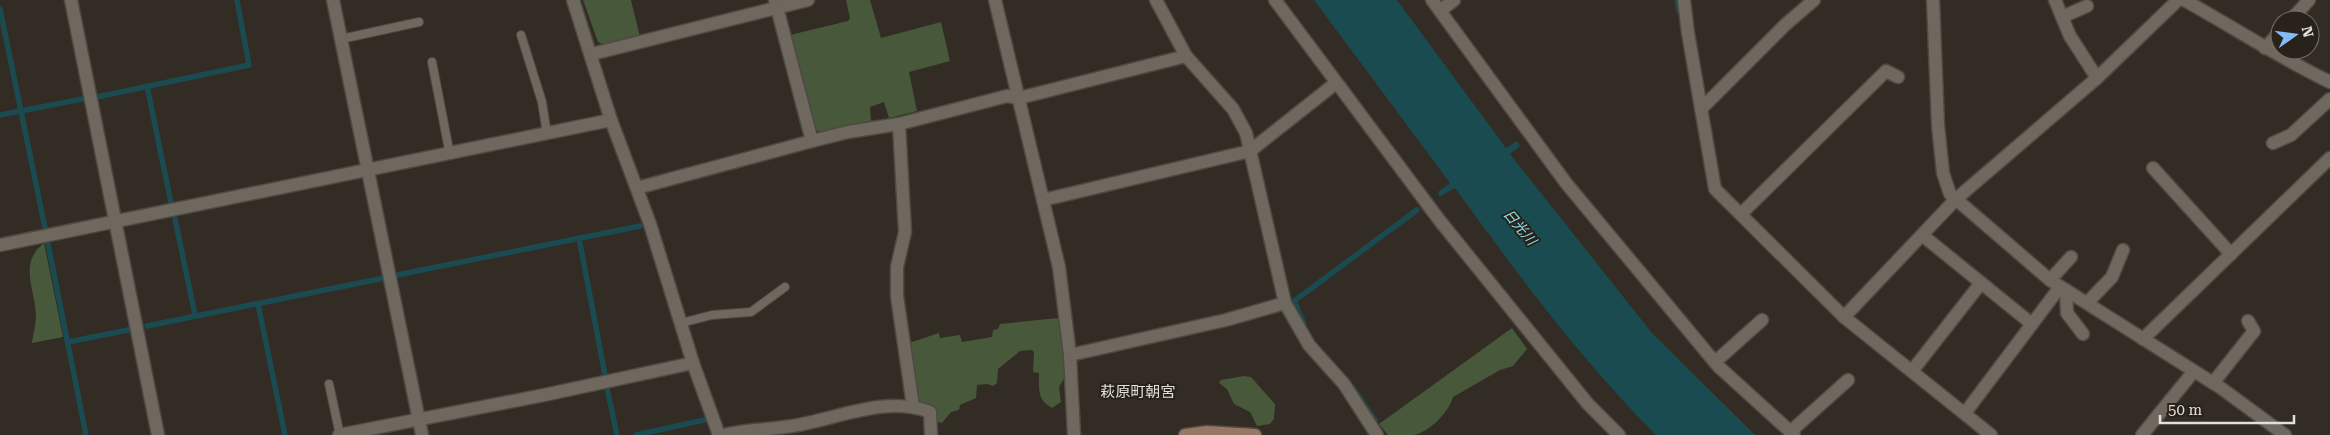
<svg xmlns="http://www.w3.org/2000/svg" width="2330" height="435" font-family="'Roboto Serif','Noto Sans JP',serif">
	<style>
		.green { fill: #48583a }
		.water { fill: #1a4b50 }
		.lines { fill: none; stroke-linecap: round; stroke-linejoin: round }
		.stream { stroke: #1a4b50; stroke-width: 5.5 }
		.service-casing { stroke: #4e4942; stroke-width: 10 }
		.minor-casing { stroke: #4e4942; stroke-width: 15 }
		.tertiary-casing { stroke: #4e4942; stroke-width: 15 }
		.secondary-casing { stroke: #4e4942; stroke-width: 15 }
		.service { stroke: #6f685f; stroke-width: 8 }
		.minor { stroke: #6f685f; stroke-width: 12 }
		.tertiary { stroke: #6f685f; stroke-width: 12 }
		.secondary { stroke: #987767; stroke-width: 12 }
		.labels { text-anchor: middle; stroke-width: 4; stroke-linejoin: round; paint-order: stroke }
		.water-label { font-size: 14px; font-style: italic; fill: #8de1ea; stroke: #28221a }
		.quarter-label { font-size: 15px; fill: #e3dfda; stroke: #28221a }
	</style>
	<rect width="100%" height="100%" fill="#322c24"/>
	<!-- green -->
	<g class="green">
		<path d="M583,0H631L640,37L604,45L598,42Z"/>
		<path d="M846,0H870L881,38L941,22L950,61L909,72L917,111L889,118L884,102L870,107L871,121L820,132L815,129L790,35L848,21L850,18Z"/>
		<path d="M44,243L63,337L32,343C33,334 36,324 36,316C35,288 18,263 44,243Z"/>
		<path d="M1058,318L1062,329L1065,353V377L1059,387L1061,402L1052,408C1037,400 1039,389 1039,373L1033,372L1034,352L1032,350L1020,351L998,369L997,383L993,386L987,384L977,385L976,398L960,405L959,410L951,412L942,423L935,421L934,407L916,401L908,346L912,342L939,333L940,338L960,335L962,342L992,337L993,330L998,329L1000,324Z"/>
		<path d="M1512,328L1527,349L1513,366L1500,370L1453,397C1449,412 1429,433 1413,435C1405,435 1396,435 1388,435L1379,424Z"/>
		<path d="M1244,376L1251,377L1275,404L1274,419L1270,424L1257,426L1250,412L1234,404L1227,389L1219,383L1221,380Z"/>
	</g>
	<!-- water -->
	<path class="water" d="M1314,0H1397L1506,148L1517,141L1520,146L1510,154L1652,333L1755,435H1656C1579,358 1519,276 1455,188L1439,197L1438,192L1450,183Z"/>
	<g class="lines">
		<!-- stream -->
		<g class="stream">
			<path d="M1677,0L1679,11"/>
			<path d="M0,9L45,228"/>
			<path d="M147,86L171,203"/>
			<path d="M97,97L249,65L237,0"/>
			<path d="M0,115L82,99"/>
			<path d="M175,219L195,315"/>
			<path d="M579,238L605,375"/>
			<path d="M48,244L86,435"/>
			<path d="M397,275L640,226"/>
			<path d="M258,304L285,435"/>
			<path d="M1304,324L1294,301L1417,210"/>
			<path d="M147,326L384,278"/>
			<path d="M68,342L128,330"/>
			<path d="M607,388L617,435"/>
			<path d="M1353,388L1375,420"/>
			<path d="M636,435L704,420"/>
		</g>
		<!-- service casing -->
		<g class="service-casing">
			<g id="service">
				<path d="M521,35L542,102L547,134"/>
				<path d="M341,39L419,22"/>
				<path d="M432,62L450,155"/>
				<path d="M681,323L712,315L751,312L785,287"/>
				<path d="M329,384L340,435"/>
			</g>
		</g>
		<!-- minor casing -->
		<g class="minor-casing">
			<g id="minor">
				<path d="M71,0L158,435"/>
				<path d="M333,0L422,435"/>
				<path d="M573,0L611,120L650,224L693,363L719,435"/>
				<path d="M775,0L812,141"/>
				<path d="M995,0L1059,267L1070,355L1074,435"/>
				<path d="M1156,0L1186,56L1233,109L1246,133L1285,303L1309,345L1344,384L1377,435"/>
				<path d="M1275,0L1440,221L1588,404L1619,435"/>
				<path d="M1432,0L1566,183L1718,366L1794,435"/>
				<path d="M1684,0L1688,33L1715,189L1844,317L1991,435"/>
				<path d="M2055,0L2070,36L2097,78"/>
				<path d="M2184,0C2233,27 2280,58 2330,82"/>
				<path d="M1440,11L1454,0"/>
				<path d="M2062,17L2087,6"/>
				<path d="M2291,20L2309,0"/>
				<path d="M2265,48L2280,32"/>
				<path d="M592,54L808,0"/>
				<path d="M1701,109L1785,25L1814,0"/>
				<path d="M899,124L905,232L897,267V296L913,406"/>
				<path d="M2273,143L2291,135L2330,99"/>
				<path d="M2153,168L2231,254"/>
				<path d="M637,188L812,141L848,132L899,124L1007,96L1019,98L1186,56"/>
				<path d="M1043,200L1250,151L1336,83"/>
				<path d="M1741,214L1886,71L1898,77"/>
				<path d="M1922,235L2032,324"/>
				<path d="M0,245L611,120"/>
				<path d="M2050,280L2071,257"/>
				<path d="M2066,290L2067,313L2083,334"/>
				<path d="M2087,303L2112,277L2123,250"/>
				<path d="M1844,317L1956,199L2097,78L2178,0"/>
				<path d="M2143,339L2330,158"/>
				<path d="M1070,355L1226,320L1285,303"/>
				<path d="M1715,362L1762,320"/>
				<path d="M1912,371L1981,283"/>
				<path d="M2213,383L2254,331L2248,321"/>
				<path d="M1965,413L2060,287"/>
				<path d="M1790,432L1848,380"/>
				<path d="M339,435L544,395L693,363"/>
				<path d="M724,435C746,429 769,430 792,426C837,419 886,395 930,412L931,435"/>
				<path d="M2142,435L2194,371"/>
			</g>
		</g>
		<!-- tertiary casing -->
		<g class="tertiary-casing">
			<path id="tertiary" d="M1933,0L1938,125L1943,173L1950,194L2050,280L2221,388L2285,435"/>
		</g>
		<!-- secondary casing -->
		<g class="secondary-casing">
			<path id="secondary" d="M1185,435L1207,432L1255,435"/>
		</g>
		<!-- service -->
		<use href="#service" class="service"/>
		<!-- minor -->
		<use href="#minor" class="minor"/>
		<!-- tertiary -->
		<use href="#tertiary" class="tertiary"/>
		<!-- secondary -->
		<use href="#secondary" class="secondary"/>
	</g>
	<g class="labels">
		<!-- water labels -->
		<g class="water-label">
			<text transform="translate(1520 227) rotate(50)" y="5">日光川</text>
		</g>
		<!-- quarter labels -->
		<g class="quarter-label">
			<text x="1138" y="397">萩原町朝宮</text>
		</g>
	</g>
	<!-- north arrow -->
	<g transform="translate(2295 35) rotate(76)"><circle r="24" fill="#28221a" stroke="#736e67"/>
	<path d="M0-4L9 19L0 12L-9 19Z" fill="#82bcfa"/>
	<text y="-8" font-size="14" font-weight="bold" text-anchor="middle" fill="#e3dfda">N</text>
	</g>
	<!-- scale -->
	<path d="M2160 415v8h134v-8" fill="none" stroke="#e3dfda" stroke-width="2.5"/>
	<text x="2168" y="415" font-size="15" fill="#e3dfda" stroke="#28221a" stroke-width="4" paint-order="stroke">50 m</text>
</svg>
